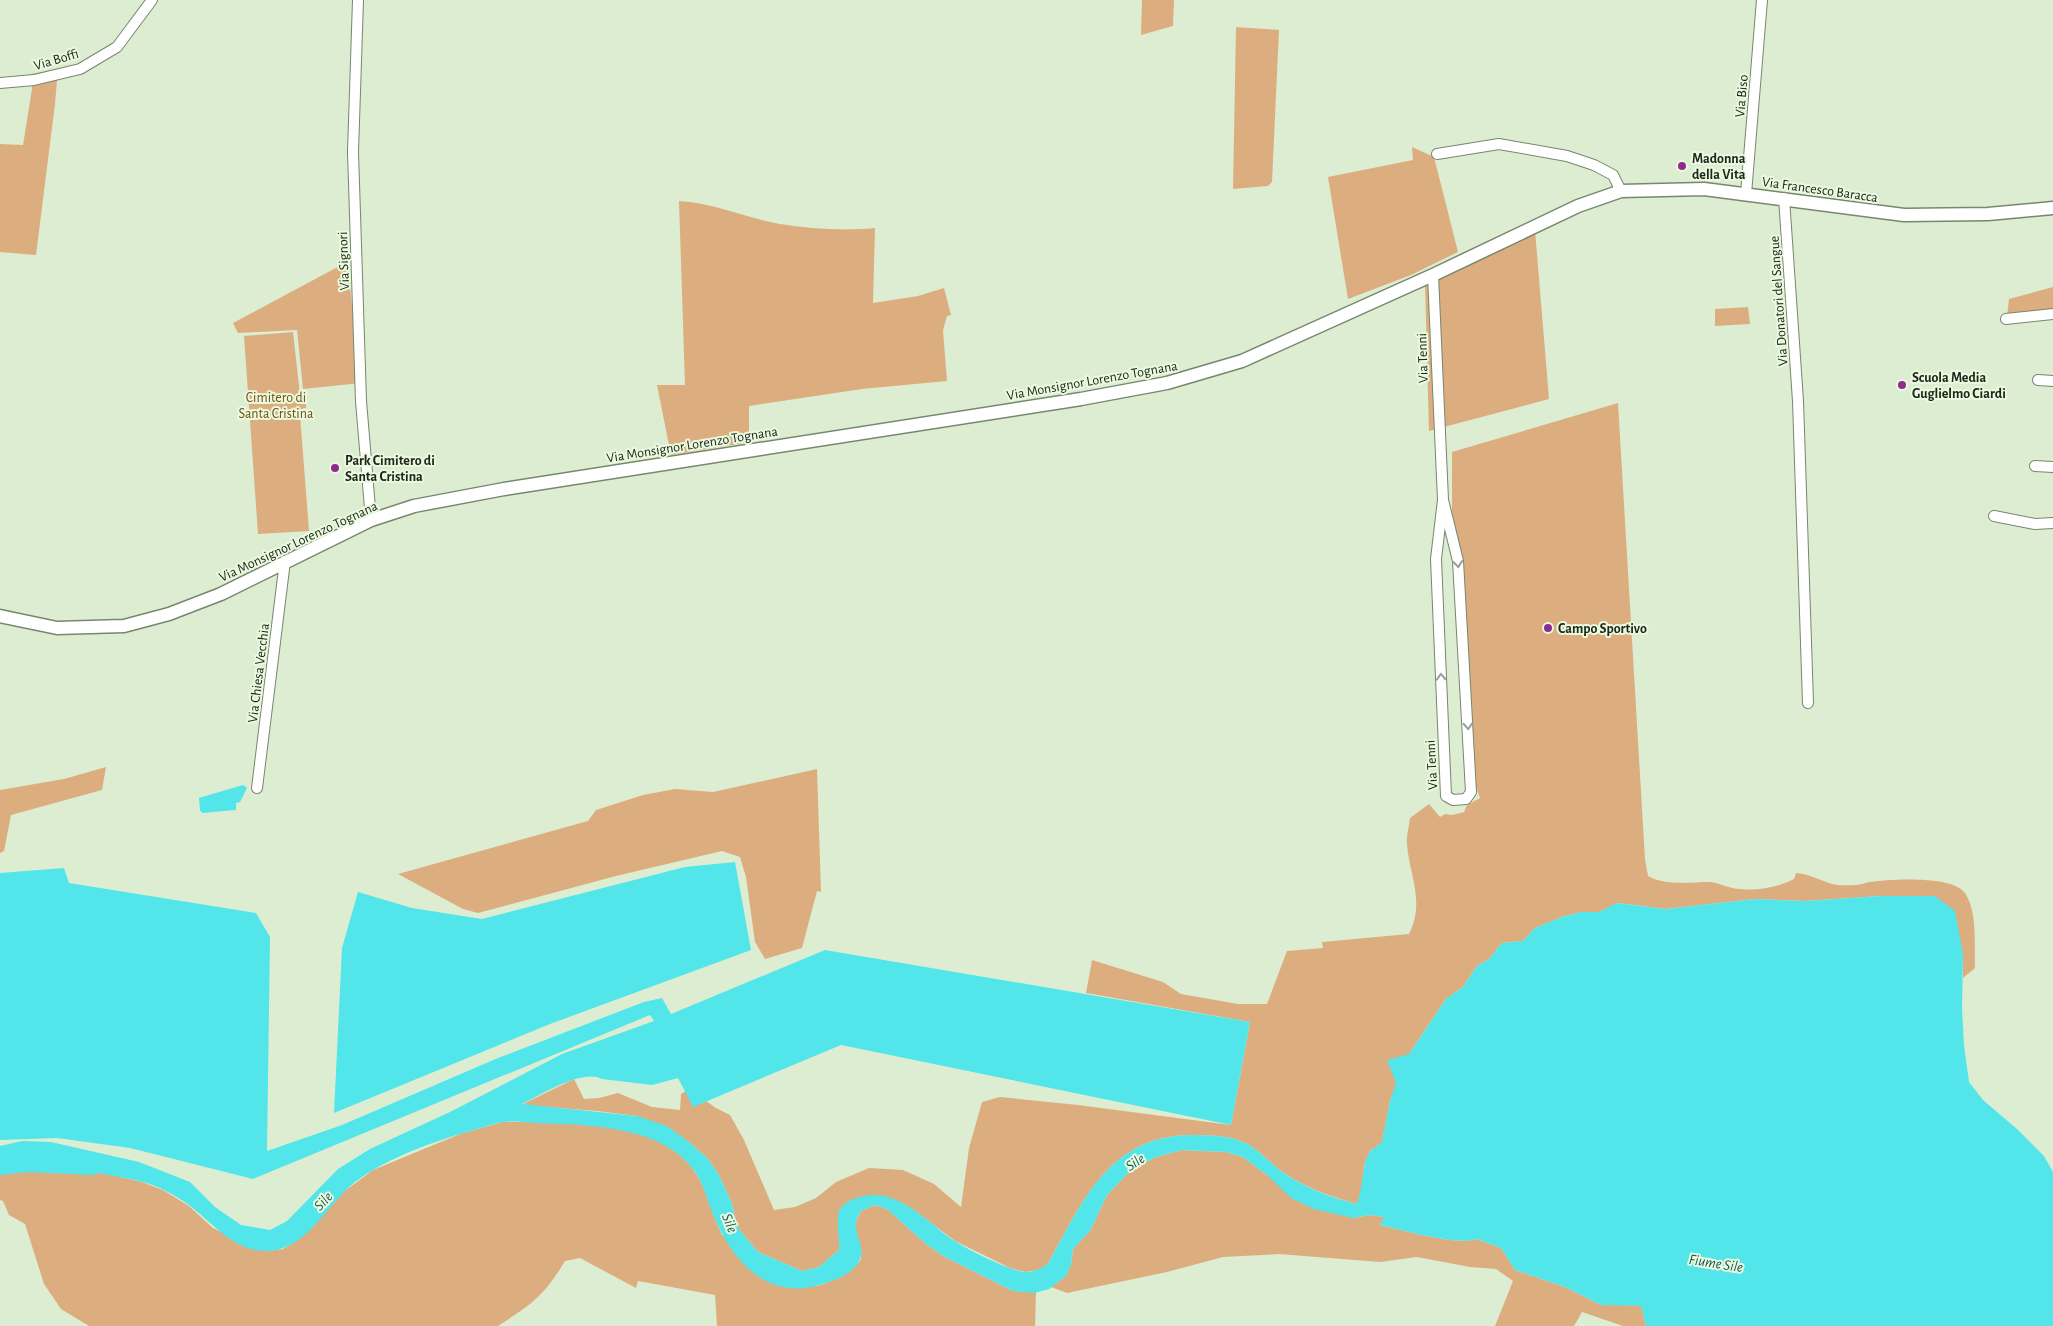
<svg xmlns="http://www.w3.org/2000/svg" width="2053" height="1326" font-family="'Alegreya Sans',sans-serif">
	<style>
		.green { fill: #dcae7f }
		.water { fill: #52e6ea }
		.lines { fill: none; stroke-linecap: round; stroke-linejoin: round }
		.river { stroke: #52e6ea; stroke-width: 16 }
		.minor-casing { stroke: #78866e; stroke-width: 12 }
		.tertiary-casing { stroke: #78866e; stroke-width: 15 }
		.minor { stroke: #fff; stroke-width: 10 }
		.tertiary { stroke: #fff; stroke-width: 12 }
		.oneway { stroke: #9b9d99 }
		.poi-dot { fill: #912a8f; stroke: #eafadf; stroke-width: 2 }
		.labels { text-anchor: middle; stroke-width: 4; stroke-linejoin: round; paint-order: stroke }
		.street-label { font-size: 14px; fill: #20261c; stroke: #eafadf }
		.poi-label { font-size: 14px; font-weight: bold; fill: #20261c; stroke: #eafadf; text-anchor: start }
		.park-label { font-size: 14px; fill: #794c12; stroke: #eafadf }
		.water-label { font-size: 15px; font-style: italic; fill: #135355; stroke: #eafadf }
	</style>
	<rect width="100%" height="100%" fill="#ddedd2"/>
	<!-- green -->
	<g class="green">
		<path d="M1142,0H1174L1173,26L1141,35Z"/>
		<path d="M1236,27L1279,30L1272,182L1268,186L1233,189Z"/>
		<path d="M58,69L55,104L36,255L0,252V144L23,145L32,89L31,74Z"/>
		<path d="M1412,147L1434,157L1458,252L1411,275L1348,299L1328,177L1413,160Z"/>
		<path d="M679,201C714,203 746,218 780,224C811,229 844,231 875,228L873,303L918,296L944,288L951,315L947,316L943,330L947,381L862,389L749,406V442L671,455L657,385H685Z"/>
		<path d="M1535,230L1549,399L1429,431L1425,283Z"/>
		<path d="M347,262L361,383L303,389L297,330L238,333L233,323Z"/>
		<path d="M2053,287V311L2007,317L2009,299Z"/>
		<path d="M1748,307L1750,324L1715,326V309Z"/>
		<path d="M293,332L300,395H303V403H306V408H303L304,414L300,415L309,531L258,534L244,336Z"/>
		<path d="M1618,403L1645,859L1648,876C1666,886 1689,882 1710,882C1720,883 1730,889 1740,889C1758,891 1779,887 1794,879L1796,873C1808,874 1820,880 1832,884C1839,886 1848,885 1855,885C1860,885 1864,883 1869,882C1890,879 1953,875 1965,893C1978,913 1974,945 1975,968L1963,978V954L1935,896H1880L1806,901L1755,899L1666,909L1618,903L1599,912H1581L1562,917L1535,928L1523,941L1502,943L1489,959L1477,966L1463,987L1446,999L1409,1054L1390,1101L1382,1143L1370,1151L1364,1166L1363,1187L1357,1204C1328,1196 1306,1188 1281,1171C1269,1162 1258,1149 1245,1143C1229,1135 1213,1136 1196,1135C1111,1133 1083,1200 1048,1264L1039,1270L1026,1272L1010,1268L955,1241L918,1213L900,1202L840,1209C836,1223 840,1236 839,1250L819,1267L802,1271L758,1252L737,1227L732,1204L719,1175L708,1159L689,1142L637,1116L597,1111L521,1105L574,1079L584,1099L599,1098L618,1093L652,1107L680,1110L681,1094L689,1089L716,1108L730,1115L744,1140L774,1210L795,1207L816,1198L836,1182L869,1168L903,1170L934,1184L961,1207L969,1148L982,1102L1000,1097L1078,1105L1231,1125L1250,1022L1086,993L1092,960L1163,982L1181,994L1238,1004H1267L1287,951L1323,948L1322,942L1409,934C1425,902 1410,877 1407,845C1406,837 1409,827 1410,818L1429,804L1440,817L1445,814L1452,815L1464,812L1467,805L1480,798L1475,784L1452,531V452Z"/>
		<path d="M106,767L102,790L11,815L4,851L0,853V790L64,779Z"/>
		<path d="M817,769L821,892L817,891L802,948L765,959L755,942L746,877L740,857L722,851L616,876L478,913L463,909L398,874L588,821L596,810L643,795L675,789L713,792Z"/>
		<path d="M502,1122C559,1123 655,1117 693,1169C707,1188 712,1213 722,1235L817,1286C835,1280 850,1275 861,1259L855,1223L861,1211L875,1205L887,1209L926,1244L945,1257L1013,1291L1036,1292L1035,1326H717L715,1295L638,1281L636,1288L580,1258L565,1261C544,1296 532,1304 498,1326H89L61,1309L44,1284L25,1224L9,1215L3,1201L0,1200V1167L29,1162H55L142,1182L163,1190L189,1206L213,1228L256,1249L268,1251L283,1249L298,1240L338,1196L373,1170L460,1134Z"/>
		<path d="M1182,1150L1226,1152L1243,1157L1267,1175L1353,1218L1370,1215L1385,1217L1380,1225L1422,1235L1450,1240L1467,1241L1477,1239L1501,1248L1515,1270L1565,1287L1601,1305H1641L1646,1326H1623L1582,1312L1574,1326H1495L1513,1281L1496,1269L1470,1267L1417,1257L1380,1262L1279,1254L1223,1257L1167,1272L1067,1293L1051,1287L1066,1276L1071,1265L1073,1249L1090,1231L1107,1195L1130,1171L1156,1157Z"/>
	</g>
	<!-- water -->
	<g class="water">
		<path d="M243,785L247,788L240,802L236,803V810L202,813L200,810L199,798Z"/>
		<path d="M735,862L751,950L550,1024L334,1113L342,948L358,892L412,908L482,919L685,867Z"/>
		<path d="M64,868L69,883L256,913L270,937L267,1151L342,1125L498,1058L644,1002L662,998L671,1014L825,950L1250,1022L1231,1125L841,1045L693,1107L678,1078L652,1085L602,1079C582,1068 541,1095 522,1104L637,1116L667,1126L689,1142L708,1159L719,1175L732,1204L737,1227L758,1252L802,1271L819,1267L839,1250C840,1238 835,1218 840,1209C845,1202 852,1199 860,1197C896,1186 926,1221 953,1240C967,1249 1011,1272 1027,1272C1035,1272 1041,1268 1048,1264C1083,1200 1111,1133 1196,1135C1213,1136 1229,1135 1245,1143C1258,1149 1269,1162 1281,1171C1305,1188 1329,1197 1357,1204C1363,1188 1362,1165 1369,1153C1372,1149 1378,1145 1382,1142L1390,1101L1396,1083L1387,1060L1409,1054L1446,999L1463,987L1477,966L1489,959L1502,943L1523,941L1535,928L1562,917L1581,912H1599L1617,903L1666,909L1755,899L1806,901L1880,896H1935L1955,911L1963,954L1962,1008L1964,1045L1969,1082L1983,1100L2017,1129L2044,1156L2053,1172V1326H1646L1641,1306L1601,1305L1565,1287L1515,1270L1501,1248L1477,1239L1467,1241L1450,1240L1422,1235L1380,1225L1384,1217L1370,1215L1353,1218L1314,1209L1291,1198L1267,1175L1243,1157L1226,1152L1182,1150L1156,1157L1130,1171L1107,1195L1090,1231L1073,1249L1071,1265L1066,1276L1049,1289L1034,1293L1013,1291L945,1257L926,1244L887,1209L875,1205L861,1211C859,1215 855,1220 856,1225C856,1238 866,1249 859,1261C852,1275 833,1281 819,1285C765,1301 730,1258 712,1212C706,1197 703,1182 693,1169C680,1152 660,1141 640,1135C606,1125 570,1124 535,1123C524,1122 513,1121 503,1122C494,1123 485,1127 477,1129C438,1140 388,1157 355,1182C328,1203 308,1248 270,1251C235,1253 214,1224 189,1205C182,1200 174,1195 166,1191C146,1180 122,1178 99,1173C85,1169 68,1162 53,1162C35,1161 18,1164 0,1167V1146L22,1141L51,1142L139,1162L190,1182L215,1207L241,1225L270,1230L287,1221L338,1169L370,1149L452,1111L562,1054L654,1021L650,1015L253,1179L130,1148L57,1138L0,1140V873Z"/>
	</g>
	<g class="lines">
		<!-- river -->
		<path class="river" d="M0,1167L26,1164L93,1167"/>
		<!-- minor casing -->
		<g class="minor-casing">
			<g id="minor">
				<path d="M358,0L353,152L361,401L371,520"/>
				<path d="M0,83L34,80L80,69L117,47L152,0"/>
				<path d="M1437,154L1499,144L1567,156L1594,165L1613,175L1621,191"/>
				<path d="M1746,194L1762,0"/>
				<path d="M1784,198L1798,401L1808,703"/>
				<path d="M1433,275L1443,500L1436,559L1446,796L1453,800L1466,799L1471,792L1458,561L1443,500"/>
				<path d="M2006,319L2053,314"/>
				<path d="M2038,380L2053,381"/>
				<path d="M2035,466L2053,467"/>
				<path d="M1994,516L2035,524L2053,523"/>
				<path d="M257,788L285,561"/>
			</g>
		</g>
		<!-- tertiary casing -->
		<g class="tertiary-casing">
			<path id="tertiary" d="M0,616L57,628L124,626L169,614L221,594L371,520L414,506L504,489L1081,399L1167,383L1242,361L1433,275L1578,206L1621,191L1704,189L1904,215L1988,214L2053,208"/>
		</g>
		<!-- minor -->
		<use href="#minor" class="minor"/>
		<!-- tertiary -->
		<use href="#tertiary" class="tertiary"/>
	</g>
	<!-- one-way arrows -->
	<defs><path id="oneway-chevron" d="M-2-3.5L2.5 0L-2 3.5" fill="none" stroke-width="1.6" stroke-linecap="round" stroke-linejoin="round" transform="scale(1.25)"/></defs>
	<g class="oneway">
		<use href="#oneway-chevron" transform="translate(1458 564) rotate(83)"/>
		<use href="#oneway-chevron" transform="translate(1441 677) rotate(-93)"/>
		<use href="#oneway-chevron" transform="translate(1468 726) rotate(87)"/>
	</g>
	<!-- markers -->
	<g class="poi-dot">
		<circle cx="1682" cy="166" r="5"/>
		<circle cx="1902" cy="385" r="5"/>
		<circle cx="335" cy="468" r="5"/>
		<circle cx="1548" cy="628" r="5"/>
	</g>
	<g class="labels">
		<!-- street labels -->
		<g class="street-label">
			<text transform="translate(56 59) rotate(-16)" y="5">Via Boffi</text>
			<text transform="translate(1741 96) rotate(-85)" y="5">Via Biso</text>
			<text transform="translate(1820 189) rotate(8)" y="5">Via Francesco Baracca</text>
			<text transform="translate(343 261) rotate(-92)" y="5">Via Signori</text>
			<text transform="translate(1778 301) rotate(-94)" y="5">Via Donatori del Sangue</text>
			<text transform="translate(1422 358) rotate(-92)" y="5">Via Tenni</text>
			<text transform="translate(1092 380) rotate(-10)" y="5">Via Monsignor Lorenzo Tognana</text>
			<text transform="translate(692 444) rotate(-9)" y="5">Via Monsignor Lorenzo Tognana</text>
			<text transform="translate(298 541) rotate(-25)" y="5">Via Monsignor Lorenzo Tognana</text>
			<text transform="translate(258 673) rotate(-83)" y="5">Via Chiesa Vecchia</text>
			<text transform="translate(1431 765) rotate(-93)" y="5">Via Tenni</text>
		</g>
		<!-- poi labels -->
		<g class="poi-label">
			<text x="1692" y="163">Madonna<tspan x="1692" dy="16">della Vita</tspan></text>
			<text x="1912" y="382">Scuola Media<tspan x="1912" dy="16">Guglielmo Ciardi</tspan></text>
			<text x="345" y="465">Park Cimitero di<tspan x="345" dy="16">Santa Cristina</tspan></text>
			<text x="1558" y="633">Campo Sportivo</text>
		</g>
		<!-- park labels -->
		<g class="park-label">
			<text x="276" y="402">Cimitero di<tspan x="276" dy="16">Santa Cristina</tspan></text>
		</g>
		<!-- water labels -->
		<g class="water-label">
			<text transform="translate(1135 1162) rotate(-34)" y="5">Sile</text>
			<text transform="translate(323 1201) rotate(-47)" y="5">Sile</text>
			<text transform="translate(730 1223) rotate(69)" y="5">Sile</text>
			<text transform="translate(1716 1263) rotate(9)" y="5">Fiume Sile</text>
		</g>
	</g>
</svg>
